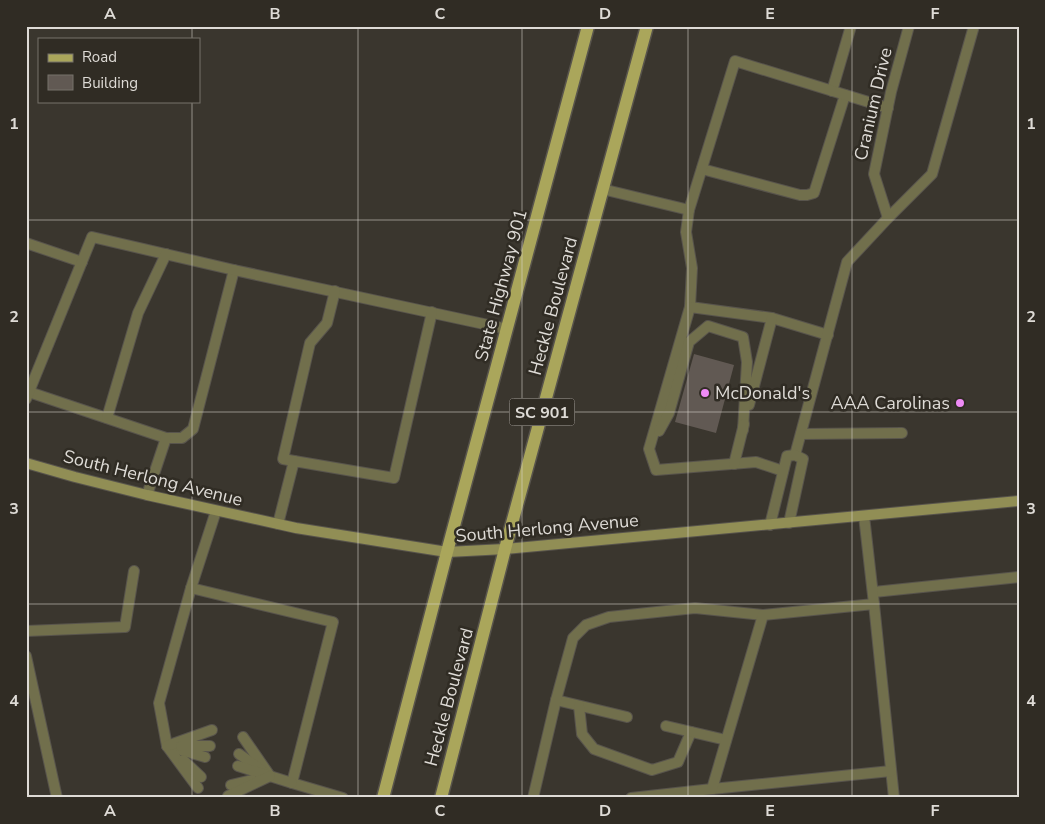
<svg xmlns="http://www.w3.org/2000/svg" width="1045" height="824" font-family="'Nunito Sans',sans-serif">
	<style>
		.building { fill: #615953 }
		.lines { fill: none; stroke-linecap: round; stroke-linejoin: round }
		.lane-casing { stroke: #58544c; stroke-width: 12 }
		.street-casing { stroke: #58544c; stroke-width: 12 }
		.secondary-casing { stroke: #58544c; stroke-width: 12 }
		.primary-casing { stroke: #58544c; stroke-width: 15 }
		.lane { stroke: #716f4c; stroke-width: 10 }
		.street { stroke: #716f4c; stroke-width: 10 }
		.secondary { stroke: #918e55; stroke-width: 10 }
		.primary { stroke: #aaa65b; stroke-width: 12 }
		.grid { fill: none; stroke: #dedbd6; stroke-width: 1; stroke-opacity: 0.55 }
		.poi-dot { fill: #ef8bf6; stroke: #302c24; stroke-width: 2 }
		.labels { text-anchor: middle; stroke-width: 5; stroke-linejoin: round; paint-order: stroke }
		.shield { fill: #302c24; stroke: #aaa6a1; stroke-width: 1 }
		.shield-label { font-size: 16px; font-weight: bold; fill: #dedbd6 }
		.street-label { font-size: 18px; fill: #dedbd6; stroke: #302c24 }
		.poi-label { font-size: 18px; fill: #dedbd6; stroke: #302c24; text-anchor: start }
		.neatline { fill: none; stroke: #dedbd6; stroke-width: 2 }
		.grid-label { font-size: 16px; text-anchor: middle; font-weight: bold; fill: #dedbd6 }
	</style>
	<rect width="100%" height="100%" fill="#3a362e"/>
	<!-- building -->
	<path class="building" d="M694,354L734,365L716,433L675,422Z"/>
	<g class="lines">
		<!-- lane casing -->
		<g class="lane-casing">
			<g id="lane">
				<path d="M832,91L851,26"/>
				<path d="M702,169L800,195H807L814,193L845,95"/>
				<path d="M602,189L689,210L686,232L692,268L690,307L649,449L656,470L756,462L783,471"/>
				<path d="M689,210L735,61L888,108"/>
				<path d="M26,243L82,262"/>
				<path d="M690,307L772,318L828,335"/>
				<path d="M26,391L166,438H182L193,429L234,270"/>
				<path d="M26,399L92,237L234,270L507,329"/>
				<path d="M749,405L772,318"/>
				<path d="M107,418L138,313L166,254"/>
				<path d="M659,431L669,413L689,342L708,326L743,337L747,362L743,430"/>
				<path d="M801,434L902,433"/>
				<path d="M795,455L847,262L888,218L932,174L974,26"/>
				<path d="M294,461L283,459L310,343L327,323L335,291"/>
				<path d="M734,464L744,424"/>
				<path d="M147,495L166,438"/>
				<path d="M216,511L191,588L333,622L292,783L343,798"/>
				<path d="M278,524L294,461L394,478L432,312"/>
				<path d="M770,525L787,456L795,455L803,459L789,523"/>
				<path d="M191,588L159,703L167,746L205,757"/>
				<path d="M874,592L1019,577"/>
				<path d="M874,604L894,798"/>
				<path d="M26,631L125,627L134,571"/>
				<path d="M26,656L57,798"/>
				<path d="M556,700L627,717"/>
				<path d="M579,706L582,734L594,749L652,770L678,762L691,732"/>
				<path d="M666,726L726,740"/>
				<path d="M243,737L270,776"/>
				<path d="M167,746L198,788"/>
				<path d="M167,746L212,730"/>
				<path d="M181,746H210"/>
				<path d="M239,754L263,771"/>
				<path d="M183,760L201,777"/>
				<path d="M238,766L292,783"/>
				<path d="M231,785L252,780"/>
				<path d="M712,789L891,771"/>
				<path d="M228,796L270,776"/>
				<path d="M533,798L556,700L573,638L586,625L609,617L695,608L763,615"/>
				<path d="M631,798L712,789L763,615L874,604L864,516"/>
			</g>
		</g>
		<!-- street casing -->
		<g class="street-casing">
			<path id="street" d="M888,218L874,174L891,92L909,26"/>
		</g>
		<!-- secondary casing -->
		<g class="secondary-casing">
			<path id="secondary" d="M26,463L75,477L147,495L296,528L447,552L505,549L1019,501"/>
		</g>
		<!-- primary casing -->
		<g class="primary-casing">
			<g id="primary">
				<path d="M383,798L447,552L588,26"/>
				<path d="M441,798L505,549L647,26"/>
			</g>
		</g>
		<!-- lane -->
		<use href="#lane" class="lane"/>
		<!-- street -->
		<use href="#street" class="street"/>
		<!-- secondary -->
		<use href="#secondary" class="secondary"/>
		<!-- primary -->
		<use href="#primary" class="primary"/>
	</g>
	<!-- grid -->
	<path class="grid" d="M192,26V39M358,26V798M522,26V798M688,26V798M852,26V798M192,101V798M26,220H1019M26,412H1019M26,604H1019"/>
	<!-- markers -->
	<g class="poi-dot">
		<circle cx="705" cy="393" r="5"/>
		<circle cx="960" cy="403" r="5"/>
	</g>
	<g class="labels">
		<!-- shield labels -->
		<rect class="shield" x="509.5" y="398.5" width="65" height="27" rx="4"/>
		<g class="shield-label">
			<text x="542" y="418">SC 901</text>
		</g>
		<!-- street labels -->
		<g class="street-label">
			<text transform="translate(873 104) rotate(-77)" y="6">Cranium Drive</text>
			<text transform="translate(501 285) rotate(-75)" y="6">State Highway 901</text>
			<text transform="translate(553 306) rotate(-75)" y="6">Heckle Boulevard</text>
			<text transform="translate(153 478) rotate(14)" y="6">South Herlong Avenue</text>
			<text transform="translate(547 528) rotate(-5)" y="6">South Herlong Avenue</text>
			<text transform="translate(449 697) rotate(-75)" y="6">Heckle Boulevard</text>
		</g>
		<!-- poi labels -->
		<g class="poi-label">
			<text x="715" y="399">McDonald's</text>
			<text x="950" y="409" text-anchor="end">AAA Carolinas</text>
		</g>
	</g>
	<!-- border -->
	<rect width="1045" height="824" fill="none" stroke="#302c24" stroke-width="55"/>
	<!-- legend -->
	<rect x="38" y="38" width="162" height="65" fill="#302c24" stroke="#76726b"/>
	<rect x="48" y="54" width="25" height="8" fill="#aaa65b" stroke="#76726b"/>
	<text x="82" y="62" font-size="15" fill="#dedbd6">Road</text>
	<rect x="48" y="75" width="25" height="15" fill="#615953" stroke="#76726b"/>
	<text x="82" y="88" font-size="15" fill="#dedbd6">Building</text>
	<rect x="28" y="28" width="990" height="768" class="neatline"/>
	<g class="grid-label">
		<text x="110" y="19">A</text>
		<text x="275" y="19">B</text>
		<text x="440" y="19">C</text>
		<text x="605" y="19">D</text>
		<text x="770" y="19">E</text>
		<text x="935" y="19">F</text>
		<text x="14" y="129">1</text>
		<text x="1031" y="129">1</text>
		<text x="14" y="322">2</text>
		<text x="1031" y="322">2</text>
		<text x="14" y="514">3</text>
		<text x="1031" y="514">3</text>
		<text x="14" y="706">4</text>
		<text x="1031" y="706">4</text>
		<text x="110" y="816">A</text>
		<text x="275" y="816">B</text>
		<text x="440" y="816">C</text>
		<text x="605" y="816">D</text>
		<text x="770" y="816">E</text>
		<text x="935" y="816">F</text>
	</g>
</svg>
